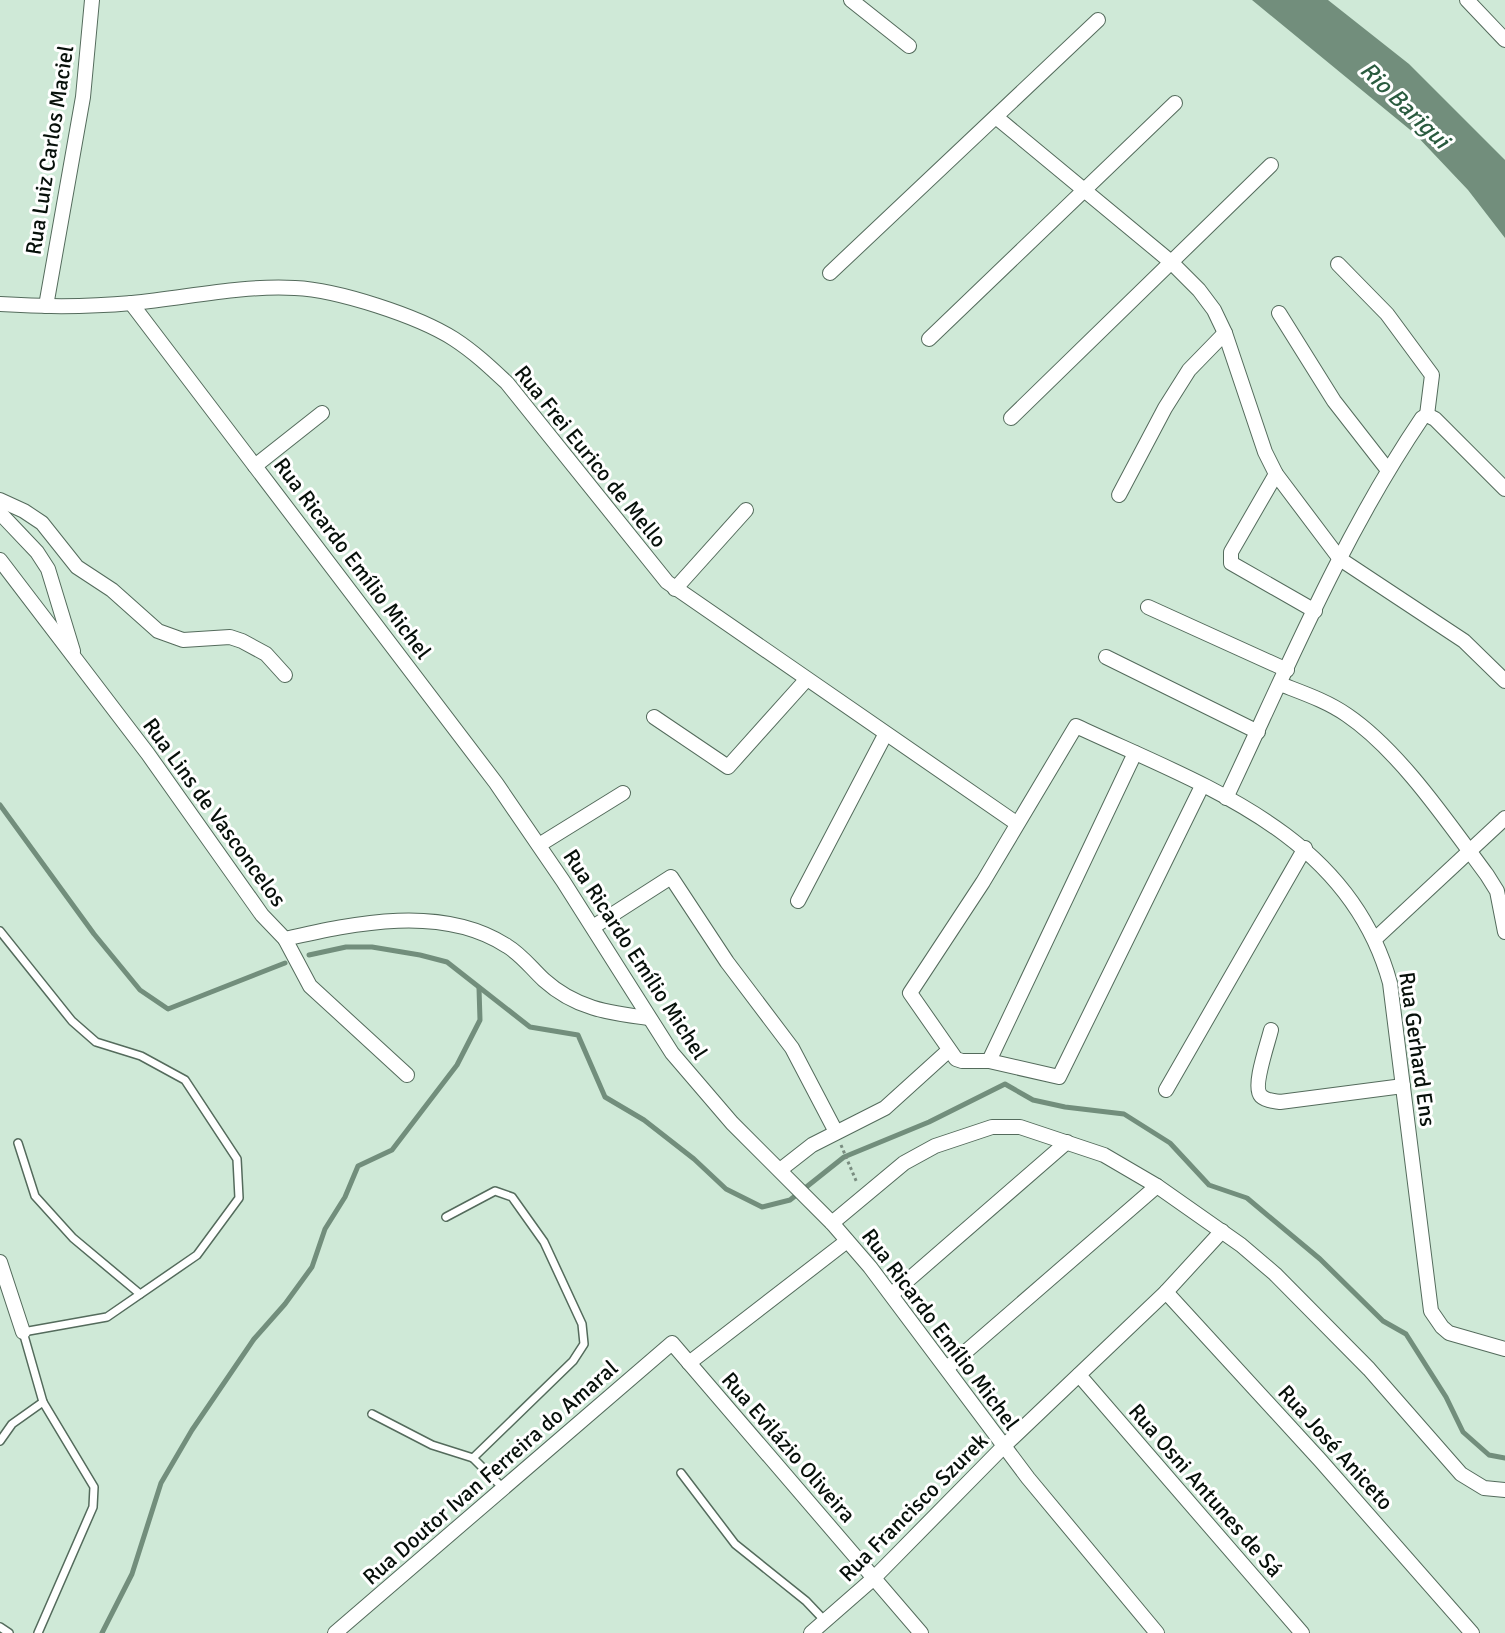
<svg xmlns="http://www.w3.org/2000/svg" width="1505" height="1633" font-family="Signika,sans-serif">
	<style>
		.water { fill: #728e7c }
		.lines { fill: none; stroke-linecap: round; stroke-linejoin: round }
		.stream { stroke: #728e7c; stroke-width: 5 }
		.service-casing { stroke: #546b5c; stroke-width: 10 }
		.minor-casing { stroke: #546b5c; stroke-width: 16 }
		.path { stroke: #7a8d80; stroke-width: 3; stroke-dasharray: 3 3; stroke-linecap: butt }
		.service { stroke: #fff; stroke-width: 7 }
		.minor { stroke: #fff; stroke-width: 14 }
		.labels { text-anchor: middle; stroke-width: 6; stroke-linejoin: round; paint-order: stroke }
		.street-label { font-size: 22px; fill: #07100a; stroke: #fff }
		.water-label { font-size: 24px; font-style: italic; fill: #2a5b3f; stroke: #fff }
	</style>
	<rect width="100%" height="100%" fill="#cfe9d7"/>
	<!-- water -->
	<path class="water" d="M1252,0H1328L1409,64L1505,160V238L1468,190L1414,133Z"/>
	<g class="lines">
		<!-- stream -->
		<g class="stream">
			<path d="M0,805L94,934L140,990L168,1009L285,963"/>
			<path d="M309,955L346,947H372L420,955L447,962L530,1027L578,1035L605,1097L644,1120L694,1159L726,1189L762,1207L790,1200L844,1157L929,1122L1005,1084L1033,1100L1065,1107L1124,1114L1170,1143L1209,1185L1247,1198L1320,1259L1383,1321L1406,1334L1446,1397L1463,1432L1489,1455L1505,1458"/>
			<path d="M102,1633L132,1574L161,1483L192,1430L254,1339L285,1304L312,1267L325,1229L345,1197L358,1166L392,1150L457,1065L480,1020L479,988"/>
		</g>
		<!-- service casing -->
		<g class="service-casing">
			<g id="service">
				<path d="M0,931L72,1021L96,1042L141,1056L185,1080L237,1159L239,1198L197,1255L107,1317L23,1332L43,1402L94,1487L93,1507L38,1633"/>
				<path d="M18,1143L35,1196L73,1238L140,1294"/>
				<path d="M446,1217L495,1191L512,1197L544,1242L582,1324L584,1344L573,1361L473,1458L503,1488"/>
				<path d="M372,1414L432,1445L473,1458"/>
				<path d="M0,1441L12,1424L43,1402"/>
				<path d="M681,1473L735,1544L806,1601L825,1621"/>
				<path d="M0,1627L9,1633"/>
			</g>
		</g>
		<!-- minor casing -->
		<g class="minor-casing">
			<g id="minor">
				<path d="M851,0L909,46"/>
				<path d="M1467,0L1505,40"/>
				<path d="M996,117L1171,262L1199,290L1214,310L1225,333L1265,452L1276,474L1340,559L1464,641L1505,681"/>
				<path d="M1338,264L1387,314L1432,375L1427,415"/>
				<path d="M830,273L1098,20"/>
				<path d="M131,303L496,783L563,881L672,1053L732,1123L832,1223L870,1267L1028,1478L1157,1633"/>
				<path d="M0,304C44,307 88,307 132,303C186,298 240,285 295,288C338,290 418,316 454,339C474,352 490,367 507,383L667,582L1016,823"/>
				<path d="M46,306L83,97L92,0"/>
				<path d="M1279,313L1334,401L1387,469"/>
				<path d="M929,339L1175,103"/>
				<path d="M1011,418L1271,165"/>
				<path d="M255,466L322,413"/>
				<path d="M1276,474L1231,552V563L1315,611"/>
				<path d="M1119,495L1165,408L1189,370L1225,333"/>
				<path d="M0,500L24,511L42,523L77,567L112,590L158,631L183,640L230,637L242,641L266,654L285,675"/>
				<path d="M0,513L37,552L48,569L73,651"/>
				<path d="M0,560L148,754L262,915L285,939L310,986L407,1075"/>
				<path d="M675,589L746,510"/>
				<path d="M1148,607L1287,670"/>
				<path d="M1106,657L1258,732"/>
				<path d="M1280,684C1303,693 1327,701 1347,715C1400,751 1449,824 1487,875L1497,891L1505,932"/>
				<path d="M654,717L728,767L806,680"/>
				<path d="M1202,786L1059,1077L989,1061H962L956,1059L910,993L983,882L1076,726C1202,785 1349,833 1390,983L1431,1311L1442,1327L1449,1333L1505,1349"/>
				<path d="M1226,798C1287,669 1342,536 1422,418L1427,415L1435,419L1505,489"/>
				<path d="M539,845L623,793"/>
				<path d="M798,901L885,735"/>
				<path d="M593,927L671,877L727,962L792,1048L836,1132"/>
				<path d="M285,939C355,923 442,904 507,946C522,955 532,969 544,980C575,1008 608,1013 649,1018"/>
				<path d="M1375,939L1505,818"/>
				<path d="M1271,1030C1268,1043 1252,1087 1261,1096C1266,1101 1274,1101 1280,1102L1403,1086"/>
				<path d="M989,1061L1135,753"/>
				<path d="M1166,1090L1305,848"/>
				<path d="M780,1170L812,1145L885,1108L948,1051"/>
				<path d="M832,1223L904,1163L935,1146L992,1127H1020L1104,1155L1157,1186L1241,1245L1275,1274L1369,1369L1461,1474L1484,1488L1505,1490"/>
				<path d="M0,1262L23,1332"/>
				<path d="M1166,1292L1320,1460L1472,1633"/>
				<path d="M892,1294L1067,1142"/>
				<path d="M689,1363L847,1241"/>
				<path d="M947,1368L1157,1186"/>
				<path d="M1079,1375L1302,1633"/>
				<path d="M335,1633L672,1343L921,1633"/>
				<path d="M811,1633L874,1578L1004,1446L1166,1292L1222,1231"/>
			</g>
		</g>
		<!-- path -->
		<path class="path" d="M841,1145L857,1183"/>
		<!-- service -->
		<use href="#service" class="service"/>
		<!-- minor -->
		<use href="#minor" class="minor"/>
	</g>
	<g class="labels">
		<!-- street labels -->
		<g class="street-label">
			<text transform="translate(49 150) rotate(-81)" y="8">Rua Luiz Carlos Maciel</text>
			<text transform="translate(591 456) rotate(51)" y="8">Rua Frei Eurico de Mello</text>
			<text transform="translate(353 558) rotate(53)" y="8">Rua Ricardo Emílio Michel</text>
			<text transform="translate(215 812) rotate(54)" y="8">Rua Lins de Vasconcelos</text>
			<text transform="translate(636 954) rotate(57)" y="8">Rua Ricardo Emílio Michel</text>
			<text transform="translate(1418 1049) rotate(82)" y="8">Rua Gerhard Ens</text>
			<text transform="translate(941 1329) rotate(53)" y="8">Rua Ricardo Emílio Michel</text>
			<text transform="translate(789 1447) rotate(49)" y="8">Rua Evilázio Oliveira</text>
			<text transform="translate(1336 1447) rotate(48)" y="8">Rua José Aniceto</text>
			<text transform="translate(490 1472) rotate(-41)" y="8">Rua Doutor Ivan Ferreira do Amaral</text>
			<text transform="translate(1206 1490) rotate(49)" y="8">Rua Osni Antunes de Sá</text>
			<text transform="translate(913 1507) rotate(-45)" y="8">Rua Francisco Szurek</text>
		</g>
		<!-- water labels -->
		<g class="water-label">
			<text transform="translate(1405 105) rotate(44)" y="8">Rio Barigui</text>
		</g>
	</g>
</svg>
